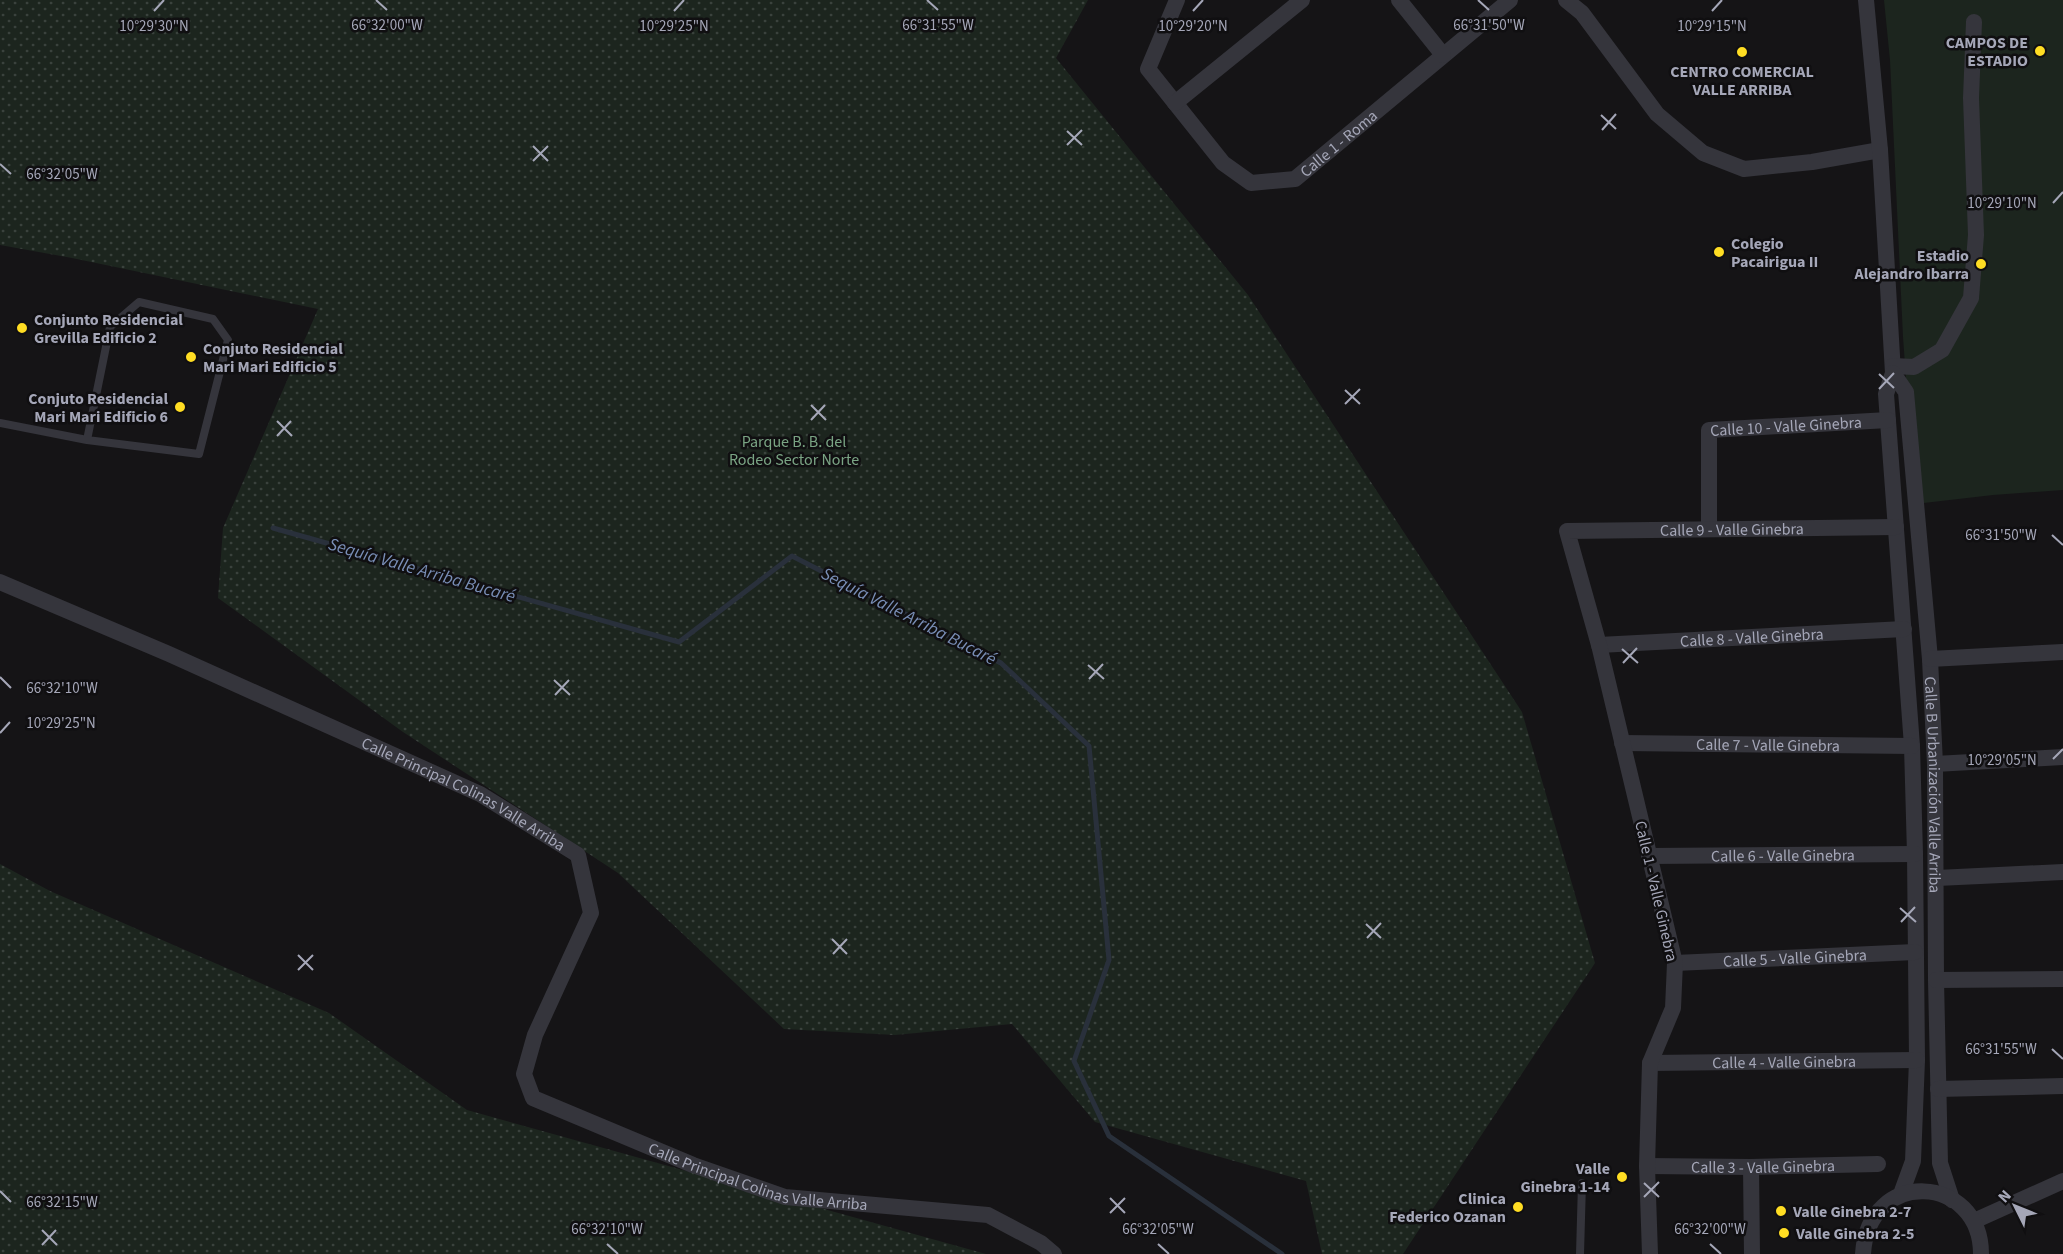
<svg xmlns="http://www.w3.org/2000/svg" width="2063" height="1254" font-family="'Source Sans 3',sans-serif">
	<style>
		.green { fill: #1c251e }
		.park { fill: url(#park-dots) }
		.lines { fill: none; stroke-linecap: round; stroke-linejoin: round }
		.stream { stroke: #29303b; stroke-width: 5 }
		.lane { stroke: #35353c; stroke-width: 8 }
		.street { stroke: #35353c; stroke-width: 16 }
		.ticks { fill: none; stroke: #a5a7b8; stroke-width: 2 }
		.poi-dot { fill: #ffdd23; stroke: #100f11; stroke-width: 2 }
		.labels { text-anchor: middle; stroke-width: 5; stroke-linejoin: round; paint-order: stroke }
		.poi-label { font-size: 16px; font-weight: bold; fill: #a5a7b8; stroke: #100f11; text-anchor: end }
		.street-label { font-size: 16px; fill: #a5a7b8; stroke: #100f11 }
		.park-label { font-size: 16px; fill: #7aa484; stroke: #100f11 }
		.water-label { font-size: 18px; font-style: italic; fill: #798eb6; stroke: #100f11 }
		.ticks-label { font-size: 15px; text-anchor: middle; fill: #a5a7b8; stroke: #100f11; stroke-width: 5; stroke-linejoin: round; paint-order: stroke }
	</style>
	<defs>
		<pattern id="park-dots" width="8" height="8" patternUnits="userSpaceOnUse" patternTransform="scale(1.5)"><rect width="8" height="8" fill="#1c251e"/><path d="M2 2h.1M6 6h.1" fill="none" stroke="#3a423d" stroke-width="1.8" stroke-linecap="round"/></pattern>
	</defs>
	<rect width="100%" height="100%" fill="#151416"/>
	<!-- green -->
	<path class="green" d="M1884,0H2063V490L1993,495L1915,504L1903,337L1890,60Z"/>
	<!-- park -->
	<g class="park">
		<path d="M0,0H1088L1056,58L1248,295L1522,712L1595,963L1403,1254H1322L1306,1181L1095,1122L1012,1024L895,1035L784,1029L618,873L403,732L218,598L223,528L318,309L72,258L0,245Z"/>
		<path d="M0,864L50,891L329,1013L467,1110L986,1254H0Z"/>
	</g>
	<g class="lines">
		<!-- stream -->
		<path class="stream" d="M273,528L679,642L792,556L1001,663L1089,746L1109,960L1074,1061L1109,1136L1282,1254"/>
		<!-- lane -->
		<g class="lane">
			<path d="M0,423L87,440L199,454L228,340L213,319L139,302L110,327L87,440"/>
			<path d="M1580,1254L1582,1183"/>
		</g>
		<!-- street -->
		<g class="street">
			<path id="s1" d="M1177,0L1148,69L1223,163L1251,183L1295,179L1510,0"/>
			<path d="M1399,0L1443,55"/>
			<path d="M1566,0L1582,13L1657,114L1703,153L1744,169L1812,162L1880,150"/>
			<path d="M1866,0L1880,150L1893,373L1886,394L1912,746L1915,854L1917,1060L1913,1161L1901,1194"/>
			<path d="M1175,103L1302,0"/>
			<path d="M1893,366L1914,367L1942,350L1971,298L1976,235L1971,98L1974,22"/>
			<path id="s2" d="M1893,373L1906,392L1930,659L1935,764L1936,980L1940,1163L1952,1200"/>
			<path id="s3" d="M1709,529V430L1888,420"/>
			<path id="s4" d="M0,582L169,654L480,794L578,855L591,913L535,1035L524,1074L533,1098L693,1165L785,1197L988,1215L1041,1243L1054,1254"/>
			<path id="s5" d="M1599,645L1904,629"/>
			<path d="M1930,659L2063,652"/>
			<path id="s6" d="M1622,743L1912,746"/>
			<path d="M1935,764L2063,757"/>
			<path id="s7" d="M1649,856L1915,854"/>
			<path d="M1937,878L2063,872"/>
			<path id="s8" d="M1675,963L1915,952"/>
			<path d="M1936,980L2063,979"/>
			<path id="s9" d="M1650,1063L1917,1060"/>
			<path d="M1938,1089L2063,1086"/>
			<path id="s10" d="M1647,1166L1751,1167L1878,1164"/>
			<path d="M1751,1167L1752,1254"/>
			<path d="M1974,1221L2063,1181"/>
			<path id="s11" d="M1650,1254L1647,1166L1650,1063L1673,1008L1675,963L1599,645L1567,531L1896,527"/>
			<path d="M1863,1254C1868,1167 1981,1174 1981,1254"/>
		</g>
	</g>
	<!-- ticks -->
	<path class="ticks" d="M376,0L387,10M927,0L938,10M1478,0L1489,10M154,11L164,0M674,11L684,0M1193,11L1203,0M1712,11L1722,0M1601,115L1616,129M1602,130L1616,114M1067,131L1082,145M1067,145L1082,130M533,146L548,161M533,161L548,146M0,164L11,174M2053,203L2063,192M1879,374L1894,388M1879,389L1894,373M1345,390L1360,404M1345,404L1360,389M811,405L826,420M811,420L825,405M277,421L292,436M277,436L291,421M2052,535L2063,545M1622,649L1638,663M1623,663L1637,648M1088,665L1104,679M0,677L11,688M1089,679L1103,664M554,680L570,695M555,695L569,680M0,733L10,722M2053,759L2063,749M1900,908L1916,922M1901,922L1915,907M1366,924L1381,938M1367,938L1381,923M832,939L847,954M833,954L847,939M298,955L313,970M298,970L313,955M2052,1049L2063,1059M1644,1183L1659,1197M0,1191L11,1202M1644,1197L1659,1182M1110,1198L1125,1213M1110,1213L1125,1198M42,1230L57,1245M607,1244L618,1254M1158,1244L1169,1254M1710,1244L1721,1254M42,1245L56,1230"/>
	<!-- markers -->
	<g class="poi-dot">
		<circle cx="2040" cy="51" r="6"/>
		<circle cx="1742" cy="52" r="6"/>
		<circle cx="1719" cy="252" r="6"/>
		<circle cx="1981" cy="264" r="6"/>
		<circle cx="22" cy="328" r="6"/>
		<circle cx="191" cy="357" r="6"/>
		<circle cx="180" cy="407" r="6"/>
		<circle cx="1622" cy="1177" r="6"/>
		<circle cx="1518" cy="1207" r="6"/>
		<circle cx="1781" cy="1211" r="6"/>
		<circle cx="1784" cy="1233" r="6"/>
	</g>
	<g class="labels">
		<!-- poi labels -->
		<g class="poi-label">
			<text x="2028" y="48">CAMPOS DE<tspan x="2028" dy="18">ESTADIO</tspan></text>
			<text x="1742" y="77" text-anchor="middle">CENTRO COMERCIAL<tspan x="1742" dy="18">VALLE ARRIBA</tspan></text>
			<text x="1731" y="249" text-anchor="start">Colegio<tspan x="1731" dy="18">Pacairigua II</tspan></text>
			<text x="1969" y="261">Estadio<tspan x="1969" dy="18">Alejandro Ibarra</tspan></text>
			<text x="34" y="325" text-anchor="start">Conjunto Residencial<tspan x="34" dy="18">Grevilla Edificio 2</tspan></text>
			<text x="203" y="354" text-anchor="start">Conjuto Residencial<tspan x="203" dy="18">Mari Mari Edificio 5</tspan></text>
			<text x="168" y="404">Conjuto Residencial<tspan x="168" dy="18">Mari Mari Edificio 6</tspan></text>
			<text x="1610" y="1174">Valle<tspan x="1610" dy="18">Ginebra 1-14</tspan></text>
			<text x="1506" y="1204">Clinica<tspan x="1506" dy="18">Federico Ozanan</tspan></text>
			<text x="1793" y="1217" text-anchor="start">Valle Ginebra 2-7</text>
			<text x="1796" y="1239" text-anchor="start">Valle Ginebra 2-5</text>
		</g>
		<!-- street labels -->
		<g class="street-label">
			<text dy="6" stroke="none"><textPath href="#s1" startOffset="330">Calle 1 - Roma</textPath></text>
			<text dy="6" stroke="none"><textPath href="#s3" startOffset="176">Calle 10 - Valle Ginebra</textPath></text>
			<text dy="6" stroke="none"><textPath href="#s11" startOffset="906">Calle 9 - Valle Ginebra</textPath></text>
			<text dy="6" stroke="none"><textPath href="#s5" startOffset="153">Calle 8 - Valle Ginebra</textPath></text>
			<text dy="6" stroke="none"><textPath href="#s6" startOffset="146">Calle 7 - Valle Ginebra</textPath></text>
			<text dy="6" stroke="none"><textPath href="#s2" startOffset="417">Calle B Urbanización Valle Arriba</textPath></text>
			<text dy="6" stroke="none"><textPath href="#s4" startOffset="510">Calle Principal Colinas Valle Arriba</textPath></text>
			<text dy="6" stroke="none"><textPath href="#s7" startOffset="134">Calle 6 - Valle Ginebra</textPath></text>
			<text transform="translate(1657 891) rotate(77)" y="6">Calle 1 - Valle Ginebra</text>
			<text dy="6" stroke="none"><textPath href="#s8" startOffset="120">Calle 5 - Valle Ginebra</textPath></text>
			<text dy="6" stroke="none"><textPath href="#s9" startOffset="134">Calle 4 - Valle Ginebra</textPath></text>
			<text dy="6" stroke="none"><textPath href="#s10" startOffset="116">Calle 3 - Valle Ginebra</textPath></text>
			<text dy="6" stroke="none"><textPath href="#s4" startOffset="1140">Calle Principal Colinas Valle Arriba</textPath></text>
		</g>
		<!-- park labels -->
		<g class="park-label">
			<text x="794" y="447">Parque B. B. del<tspan x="794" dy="18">Rodeo Sector Norte</tspan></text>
		</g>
		<!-- water labels -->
		<g class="water-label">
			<text transform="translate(422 570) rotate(16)" y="6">Sequía Valle Arriba Bucaré</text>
			<text transform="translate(909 616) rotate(27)" y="6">Sequía Valle Arriba Bucaré</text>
		</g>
	</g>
	<g class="ticks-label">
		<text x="387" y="30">66°32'00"W</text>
		<text x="938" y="30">66°31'55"W</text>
		<text x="1489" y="30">66°31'50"W</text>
		<text x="154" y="31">10°29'30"N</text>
		<text x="674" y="31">10°29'25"N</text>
		<text x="1193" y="31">10°29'20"N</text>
		<text x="1712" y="31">10°29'15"N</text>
		<text x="62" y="179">66°32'05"W</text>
		<text x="2002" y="208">10°29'10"N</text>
		<text x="2001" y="540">66°31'50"W</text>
		<text x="62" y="693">66°32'10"W</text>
		<text x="61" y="728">10°29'25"N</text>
		<text x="2002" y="765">10°29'05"N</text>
		<text x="2001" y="1054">66°31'55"W</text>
		<text x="62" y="1207">66°32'15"W</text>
		<text x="607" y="1234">66°32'10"W</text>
		<text x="1158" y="1234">66°32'05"W</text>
		<text x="1710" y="1234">66°32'00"W</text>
	</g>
	<!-- north arrow -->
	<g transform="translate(2015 1206) rotate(313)" stroke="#100f11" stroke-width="4.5" paint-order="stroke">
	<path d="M0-4.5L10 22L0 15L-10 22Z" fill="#a5a7b8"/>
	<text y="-9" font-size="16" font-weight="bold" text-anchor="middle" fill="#a5a7b8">N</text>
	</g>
</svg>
